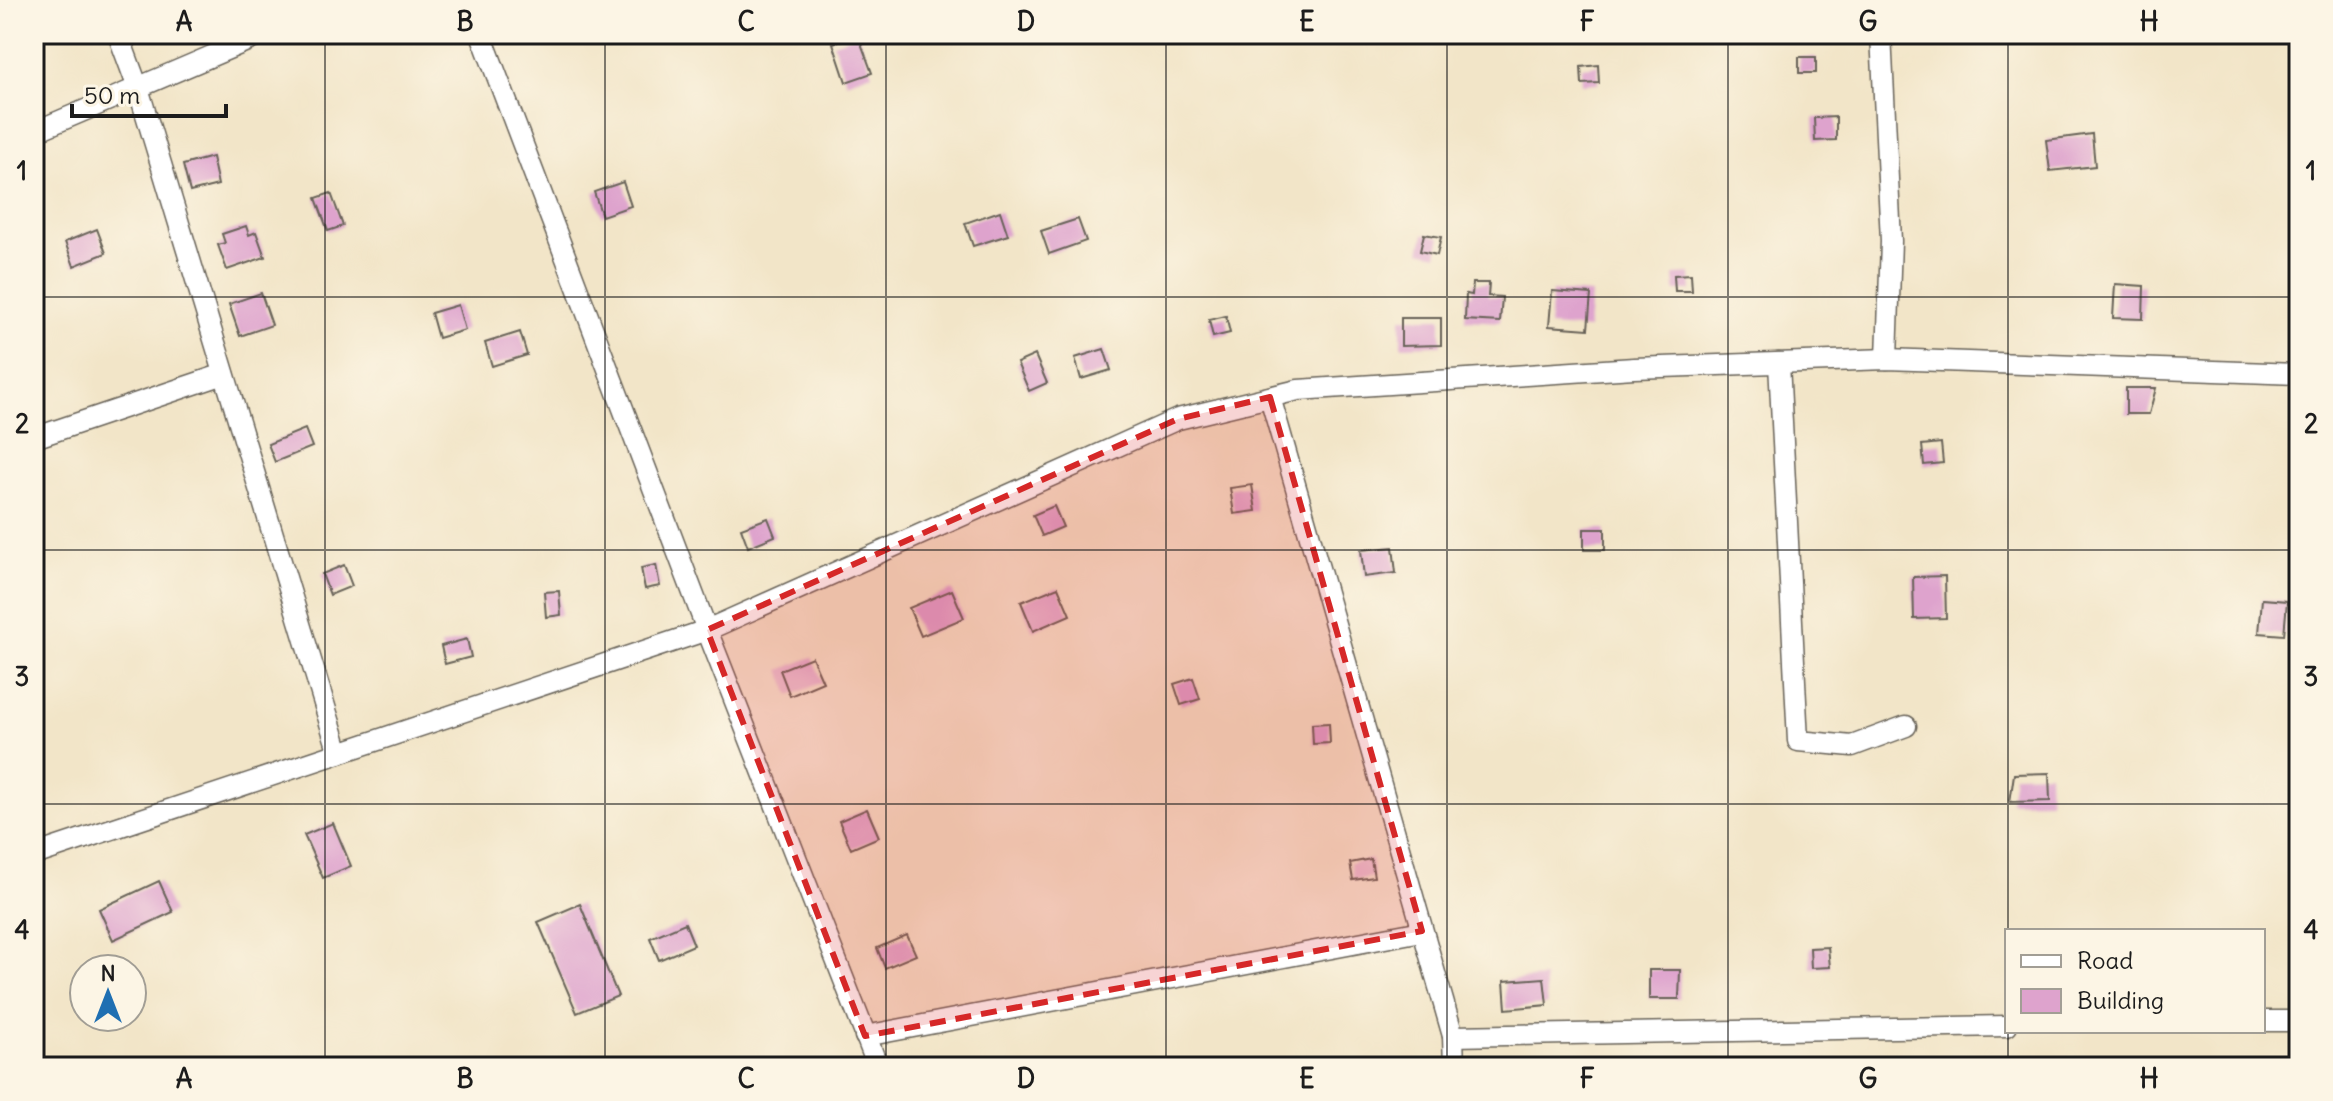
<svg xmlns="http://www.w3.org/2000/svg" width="2333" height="1101" font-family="Delius,sans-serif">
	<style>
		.building { fill: #dea3cd }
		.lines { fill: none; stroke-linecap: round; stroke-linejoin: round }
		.street-casing { stroke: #676258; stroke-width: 23 }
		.street { stroke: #fff; stroke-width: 20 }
		.marked { fill: #d62828; fill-opacity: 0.2; stroke: #d62828; stroke-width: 6; stroke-dasharray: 16 10; stroke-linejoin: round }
		.grid { fill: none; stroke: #1c1c1c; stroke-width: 2; stroke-opacity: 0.55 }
		.neatline { fill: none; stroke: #1c1c1c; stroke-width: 3 }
		.grid-label { font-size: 26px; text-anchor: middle; font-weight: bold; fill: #1c1c1c }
	</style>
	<rect width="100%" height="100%" fill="#fcf5e5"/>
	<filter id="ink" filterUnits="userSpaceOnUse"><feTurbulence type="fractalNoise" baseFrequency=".0125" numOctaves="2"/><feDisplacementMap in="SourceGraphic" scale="16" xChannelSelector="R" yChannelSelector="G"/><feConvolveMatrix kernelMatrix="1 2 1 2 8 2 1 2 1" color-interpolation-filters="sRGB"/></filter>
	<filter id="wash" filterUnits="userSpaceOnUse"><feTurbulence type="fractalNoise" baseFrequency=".006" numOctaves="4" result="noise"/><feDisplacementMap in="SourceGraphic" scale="32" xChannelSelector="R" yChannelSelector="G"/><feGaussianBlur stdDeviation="1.8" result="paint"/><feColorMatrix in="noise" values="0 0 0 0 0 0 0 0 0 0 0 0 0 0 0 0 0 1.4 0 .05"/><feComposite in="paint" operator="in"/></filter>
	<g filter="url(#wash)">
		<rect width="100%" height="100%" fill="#f2e5c8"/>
		<g id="blocks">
			<!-- building -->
			<g class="building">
				<path d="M858,35L872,73L846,82L833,43Z"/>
				<rect x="1799" y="57" width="17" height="16"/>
				<path d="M1598,65L1599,83L1582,84L1581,67Z"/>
				<path d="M1836,117V140L1815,141L1814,118Z"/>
				<path d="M2092,134L2095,166L2050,171L2046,140Z"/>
				<path d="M212,157L218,185L190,192L183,165Z"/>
				<path d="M623,182L631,206L602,216L594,192Z"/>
				<path d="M331,193L343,226L328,231L316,198Z"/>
				<path d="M1000,211L1008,235L973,246L965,223Z"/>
				<path d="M1078,219L1086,241L1049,254L1041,231Z"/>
				<path d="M246,226L249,235L256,232L265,257L227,270L218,245L225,243L222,234Z"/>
				<path d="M97,229L106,253L74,266L65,242Z"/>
				<path d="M1424,234L1441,237L1437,255L1420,251Z"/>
				<path d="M1691,274L1692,291H1675L1674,275Z"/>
				<path d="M1473,283H1489L1488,296L1502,297L1500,322L1465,320L1466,294L1472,295Z"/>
				<path d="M2115,284L2144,286L2143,319L2113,318Z"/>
				<path d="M1552,291L1591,294L1588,329L1549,326Z"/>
				<path d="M261,293L272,325L240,336L229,304Z"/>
				<path d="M458,305L465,330L438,338L431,313Z"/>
				<path d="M1226,316L1230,333L1213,337L1209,320Z"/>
				<path d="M1401,318H1441V345L1401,346Z"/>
				<path d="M520,332L527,355L492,366L485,343Z"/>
				<path d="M1104,349L1111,370L1081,379L1075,358Z"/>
				<path d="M1035,355L1047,383L1029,391L1017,363Z"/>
				<path d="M2126,388H2156L2149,414H2126Z"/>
				<path d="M305,429L312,447L275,462L268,444Z"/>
				<path d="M1941,443L1943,463L1924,465L1922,445Z"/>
				<path d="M1252,485L1256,511L1234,514L1230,488Z"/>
				<path d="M1054,506L1063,527L1042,536L1033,515Z"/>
				<path d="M768,518L775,536L748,547L741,528Z"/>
				<rect x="1584" y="529" width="21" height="21"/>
				<path d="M1393,547L1396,573L1364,577L1361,550Z"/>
				<path d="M344,565L352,586L330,595L322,574Z"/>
				<path d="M656,565L660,586L645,589L641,568Z"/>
				<path d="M1945,576L1946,618L1914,619L1913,577Z"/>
				<path d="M1058,587L1070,615L1033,631L1021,602Z"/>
				<path d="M952,590L964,618L921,636L909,608Z"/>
				<path d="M559,591L561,615L546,617L544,592Z"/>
				<path d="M2262,599L2287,601L2284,635L2259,633Z"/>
				<path d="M467,639L471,657L445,664L441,646Z"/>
				<path d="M812,657L823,682L790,696L780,670Z"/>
				<path d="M1193,678L1200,699L1181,705L1174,684Z"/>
				<path d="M1329,723L1330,743L1313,744L1312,724Z"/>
				<path d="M2049,773L2050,801L2010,802L2014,774Z"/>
				<path d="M867,809L879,837L851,849L839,821Z"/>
				<path d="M333,823L351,866L323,878L304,835Z"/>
				<path d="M1371,859L1374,877L1353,880L1350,863Z"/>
				<path d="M159,881L173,912L113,940L99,909Z"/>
				<path d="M580,904L618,996L577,1013L538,922Z"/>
				<path d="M685,923L694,945L659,960L650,938Z"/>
				<path d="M907,935L916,955L885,968L877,948Z"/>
				<path d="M1828,947L1830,967L1811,968L1810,948Z"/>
				<path d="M1649,970H1680L1679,999H1649Z"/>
				<path d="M1544,978L1547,1005L1506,1009L1504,981Z"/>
			</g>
		</g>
	</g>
	<g filter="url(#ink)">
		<use href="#blocks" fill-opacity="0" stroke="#676258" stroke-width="2"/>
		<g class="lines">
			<!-- street casing -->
			<g class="street-casing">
				<g id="street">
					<path d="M118,34L138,88L339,753"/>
					<path d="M481,34L707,630L878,1067"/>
					<path d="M1881,34L1891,241L1887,359"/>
					<path d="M34,132L263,34"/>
					<path d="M1779,363L1798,741L1852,746L1906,726"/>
					<path d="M1270,397L1453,1036L1454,1067"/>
					<path d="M34,438L224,374"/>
					<path d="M34,855L707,630L1178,419L1298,390L1634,368L1887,359L2299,374"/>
					<path d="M2263,1021H2299"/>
					<path d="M865,1036L1422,931"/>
					<path d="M1453,1036L2007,1026"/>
				</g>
			</g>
			<!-- street -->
			<use href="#street" class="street"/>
		</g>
	</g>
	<!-- marked area -->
	<path class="marked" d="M1270,397L1422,931L865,1036L707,630L1178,419Z"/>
	<!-- grid -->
	<path class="grid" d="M325,34V1067M605,34V1067M886,34V1067M1166,34V1067M1447,34V1067M1728,34V1067M2008,34V931M34,297H2299M34,550H2299M34,804H2299M2008,1031V1067"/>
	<!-- margin -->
	<rect width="2333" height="1101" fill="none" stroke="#fcf5e5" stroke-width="88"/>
	<!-- legend -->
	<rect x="2005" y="929" width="260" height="104" fill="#fcf5e5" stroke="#a29e95" stroke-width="2"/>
	<rect x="2021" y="955" width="40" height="12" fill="#ffffff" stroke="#a29e95" stroke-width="2"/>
	<text x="2077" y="969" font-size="24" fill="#1c1c1c">Road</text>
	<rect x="2021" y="989" width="40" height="24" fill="#dea3cd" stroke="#a29e95" stroke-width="2"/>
	<text x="2077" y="1009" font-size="24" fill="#1c1c1c">Building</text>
	<!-- north arrow -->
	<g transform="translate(108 993)"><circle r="38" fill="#fcf5e5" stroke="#a29e95" stroke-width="2"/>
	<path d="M0-6L14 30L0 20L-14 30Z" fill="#1f6fb2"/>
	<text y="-12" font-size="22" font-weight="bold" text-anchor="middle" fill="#1c1c1c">N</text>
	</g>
	<!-- scale -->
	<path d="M72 104v12h154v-12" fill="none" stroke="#1c1c1c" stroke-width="4"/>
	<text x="84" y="104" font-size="24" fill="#1c1c1c" stroke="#fcf5e5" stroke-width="6" paint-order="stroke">50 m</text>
	<rect x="44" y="44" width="2245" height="1013" class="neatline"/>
	<g class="grid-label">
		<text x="184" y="31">A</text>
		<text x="465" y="31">B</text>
		<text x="746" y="31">C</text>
		<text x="1026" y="31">D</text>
		<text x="1307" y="31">E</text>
		<text x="1587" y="31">F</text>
		<text x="1868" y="31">G</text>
		<text x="2149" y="31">H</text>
		<text x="22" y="180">1</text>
		<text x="2311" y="180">1</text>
		<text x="22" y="433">2</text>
		<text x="2311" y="433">2</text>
		<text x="22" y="686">3</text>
		<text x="2311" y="686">3</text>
		<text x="22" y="939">4</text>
		<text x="2311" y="939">4</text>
		<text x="184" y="1088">A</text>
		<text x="465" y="1088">B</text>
		<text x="746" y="1088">C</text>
		<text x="1026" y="1088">D</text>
		<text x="1307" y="1088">E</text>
		<text x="1587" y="1088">F</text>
		<text x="1868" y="1088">G</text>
		<text x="2149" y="1088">H</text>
	</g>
</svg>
